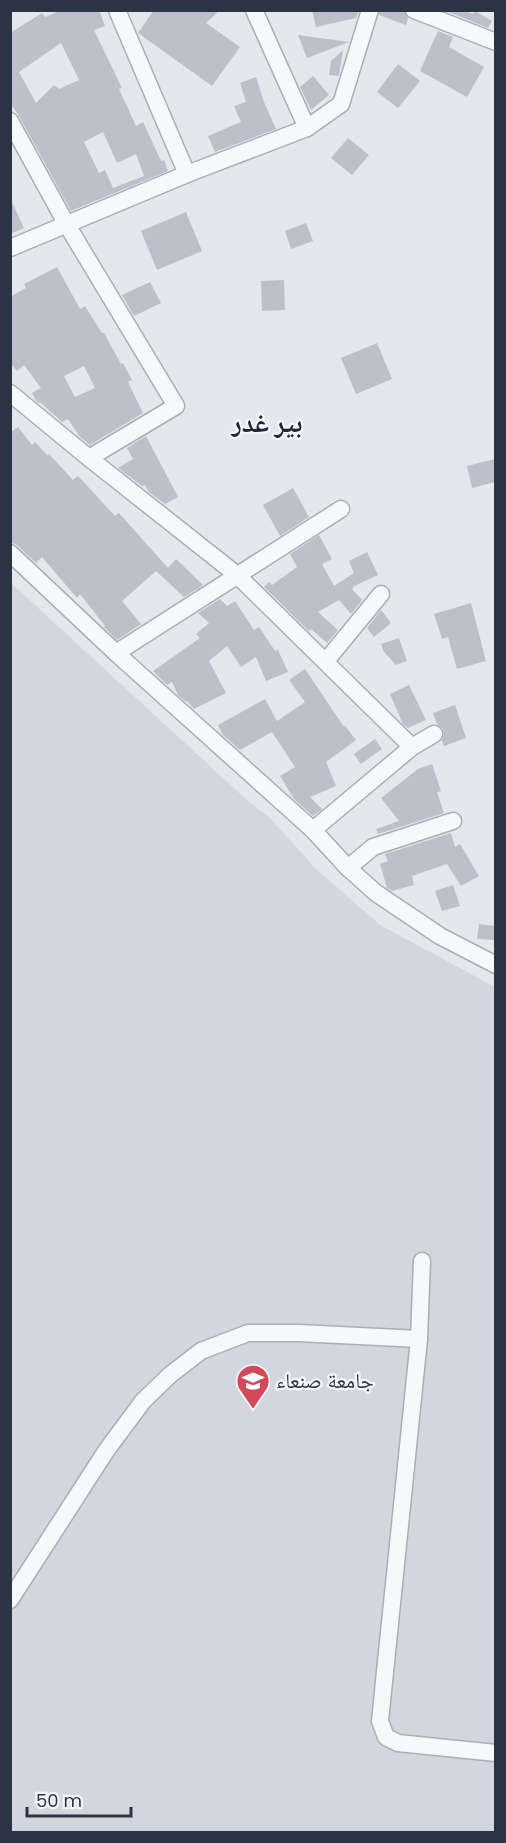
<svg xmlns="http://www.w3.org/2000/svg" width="506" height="1843" font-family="Poppins,'Noto Naskh Arabic',sans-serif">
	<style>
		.built { fill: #d2d6de }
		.building { fill: #bbc0ca; fill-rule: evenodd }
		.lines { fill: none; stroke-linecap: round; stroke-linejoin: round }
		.minor-casing { stroke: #a9aeb7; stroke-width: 19 }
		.minor { stroke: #f7f8fa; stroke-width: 16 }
		.labels { text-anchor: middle; stroke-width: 4.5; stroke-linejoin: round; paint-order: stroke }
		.poi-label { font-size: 21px; fill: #2b3445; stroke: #f4f6f9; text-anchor: start }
		.district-label { font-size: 27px; font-weight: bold; fill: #1d2536; stroke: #f4f6f9 }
	</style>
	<rect width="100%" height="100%" fill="#e4e7ec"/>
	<!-- built -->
	<path class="built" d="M10,582L249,802L269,817L315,868L380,925L495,987V1832H11Z"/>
	<!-- building -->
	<g class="building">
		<path d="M62,10H99L105,26L94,30L122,88L119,89L136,126L143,122L161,161L164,160L168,171L71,211L19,116L10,103V33L42,13L45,17ZM61,43L79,80L59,89L54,85L36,103L19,72ZM103,132L117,163L136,154L144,176L113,188L105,170L99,173L84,142Z"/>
		<path d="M154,10H220L206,23L240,47L212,86L138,33Z"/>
		<path d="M312,10H359L356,18L316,27Z"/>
		<path d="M380,10H404L408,18L406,25L379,15Z"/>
		<path d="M444,10H462L473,14L475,11L492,21L488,28Z"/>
		<path d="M438,31L453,37L449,47L484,67L467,97L420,71Z"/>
		<path d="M298,35L349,42L307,58Z"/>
		<path d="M343,50L339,76L329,75L331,61Z"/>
		<path d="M398,64L420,81L398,108L377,92Z"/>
		<path d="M313,76L329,95L311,110L300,87Z"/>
		<path d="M256,77L264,102L276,129L215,152L208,136L241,122L234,106L246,102L240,83Z"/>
		<path d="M348,138L369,155L352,175L331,158Z"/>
		<path d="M10,198L24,228L10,234Z"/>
		<path d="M186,212L202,251L157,270L141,231Z"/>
		<path d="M306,223L313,241L291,249L285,231Z"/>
		<path d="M57,267L80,309L85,306L102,333H104L121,364L123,363L132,380L128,382L143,413L90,445L80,437L68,419L62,422L41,403L37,402L32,393L41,388L24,365L17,371L10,363V297L26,288L24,284ZM84,366L95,388L75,397L64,376Z"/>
		<path d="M284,280L285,310L262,311L261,281Z"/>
		<path d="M150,282L161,303L134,316L122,295Z"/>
		<path d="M377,343L392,379L356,394L341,358Z"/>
		<path d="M18,427L32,445L35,442L48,456L49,454L73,480L78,476L115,516L119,513L168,568L176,559L203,585L184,597L156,571L122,601L141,624L117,640L104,627L105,626L80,594L77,598L42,557L36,563L17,545L10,542V433Z"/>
		<path d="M146,436L178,497L165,504L149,492L145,485L142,486L118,468L133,459L127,448Z"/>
		<path d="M495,459V482L472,488L467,466Z"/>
		<path d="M293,488L309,517L280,536L263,505Z"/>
		<path d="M319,535L332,559L322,564L334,586L354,573L349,561L367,552L378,575L354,586L352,589L362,600L351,614L339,600L318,612L338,630L327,643L311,629L309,631L264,587L269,582L272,585L297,567L290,554Z"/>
		<path d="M220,599L227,606L235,601L254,630L259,627L275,651L278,650L288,672L266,681L256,657L241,667L227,646L209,661L226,693L194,709L187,701L186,702L178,695L172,682L167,685L153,671L200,638L196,634L209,623L198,613Z"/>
		<path d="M471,603L486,661L457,669L448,637L442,639L434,614Z"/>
		<path d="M381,610L391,623L374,637L367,628Z"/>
		<path d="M399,638L407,661L396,665L384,652L381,644Z"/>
		<path d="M305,669L344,727L345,726L356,740L326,762L336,786L310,797L322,809L313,816L294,799L280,776L295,767L272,732L240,750L223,735L218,725L265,699L277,721L305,702L289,680Z"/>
		<path d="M409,685L426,720L408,728L403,724L390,694Z"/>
		<path d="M455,705L466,738L444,746L442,740L444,734L443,729L437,724L433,713Z"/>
		<path d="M375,739L382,749L361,764L354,754Z"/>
		<path d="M432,764L441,791L437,792L444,813L378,834L376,829L399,821L381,798L418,769Z"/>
		<path d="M451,833L455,847L460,844L479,876L461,886L447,864L412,876L414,885L392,891L387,888L380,864L388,861L385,854Z"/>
		<path d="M453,885L460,906L442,911L435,891Z"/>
		<path d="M479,924L495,926V940L477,939Z"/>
	</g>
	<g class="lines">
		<!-- minor casing -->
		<g class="minor-casing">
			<g id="minor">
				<path d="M117,10L187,174"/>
				<path d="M254,10L307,128"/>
				<path d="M414,10L496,42"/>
				<path d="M10,121L67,225L176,406L89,458"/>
				<path d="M10,248L187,174L307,128L341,104L370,10"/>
				<path d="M10,393L89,458L237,575L412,747"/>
				<path d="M10,553L116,653L313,830L348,868L376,893L440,936L496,965"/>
				<path d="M116,653L341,509"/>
				<path d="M326,661L381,594"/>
				<path d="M313,830L412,747L434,734"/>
				<path d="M348,868L373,847L453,821"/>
				<path d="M422,1261L419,1339L380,1721L386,1737L398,1743L496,1753"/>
				<path d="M10,1600L106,1451L143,1401L170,1375L201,1351L248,1333H299L419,1339"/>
			</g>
		</g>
		<!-- minor -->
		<use href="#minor" class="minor"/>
	</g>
	<!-- icons -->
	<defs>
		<g id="university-pin" transform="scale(1.725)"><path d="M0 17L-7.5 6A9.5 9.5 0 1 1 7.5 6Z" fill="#d1495b" stroke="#f4f6f9"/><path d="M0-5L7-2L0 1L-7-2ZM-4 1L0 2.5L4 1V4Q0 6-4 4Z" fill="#fff"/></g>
	</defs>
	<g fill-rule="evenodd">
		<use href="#university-pin" x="253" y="1381"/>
	</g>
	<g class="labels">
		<!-- poi labels -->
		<g class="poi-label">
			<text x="276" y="1388">جامعة صنعاء</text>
		</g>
		<!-- district labels -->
		<g class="district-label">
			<text x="267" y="432">بير غدر</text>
		</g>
	</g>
	<!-- border -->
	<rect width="506" height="1843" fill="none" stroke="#2b3445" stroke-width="24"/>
	<!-- scale -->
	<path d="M27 1807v9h104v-9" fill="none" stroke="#2b3445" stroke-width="3"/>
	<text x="36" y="1807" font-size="18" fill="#2b3445" stroke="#f4f6f9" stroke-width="4.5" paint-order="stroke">50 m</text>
</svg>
